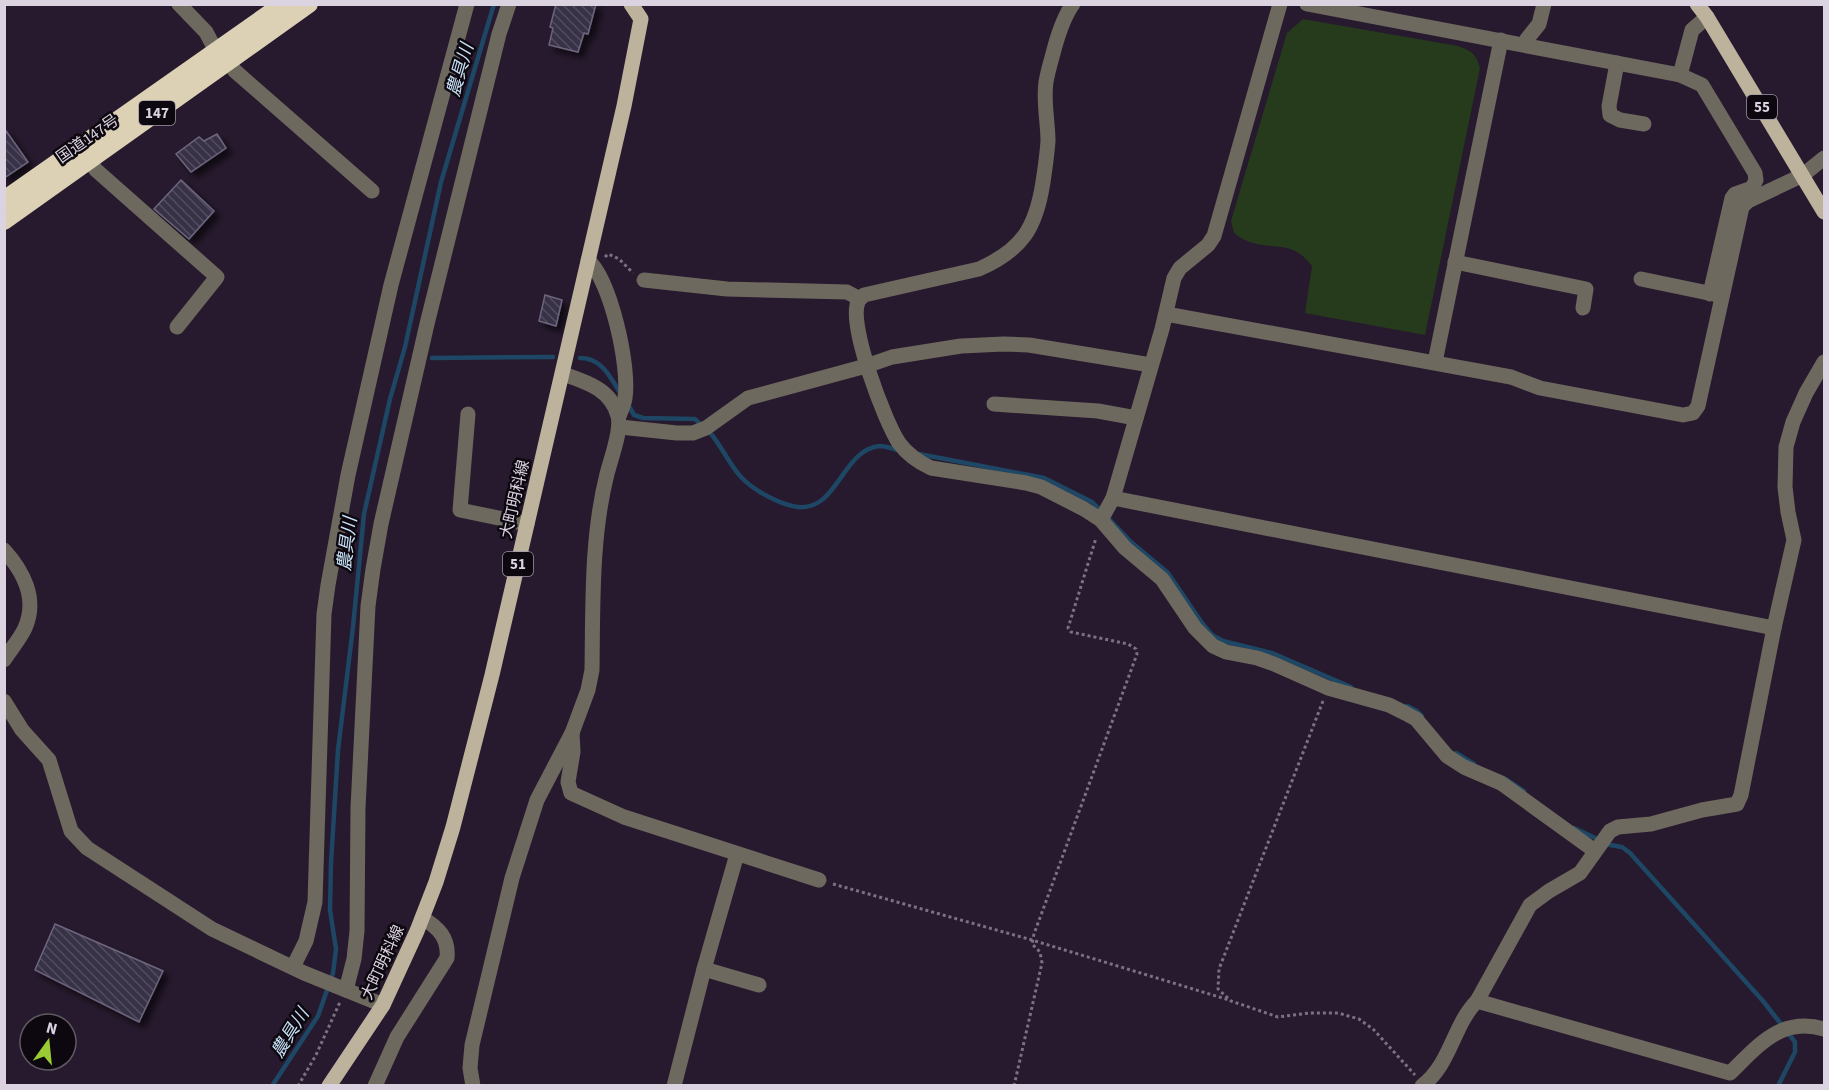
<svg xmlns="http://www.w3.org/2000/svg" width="1829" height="1090" font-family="'Source Sans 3','Noto Sans JP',sans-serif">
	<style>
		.grass { fill: #253b1b }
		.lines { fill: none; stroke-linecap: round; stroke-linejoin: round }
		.stream { stroke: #1d4764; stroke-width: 4.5 }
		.building { fill: url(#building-back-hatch); stroke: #6c657e; stroke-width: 1.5; filter: url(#shadow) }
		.path { stroke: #7c7182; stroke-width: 3; stroke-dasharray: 3 3; stroke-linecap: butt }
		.minor { stroke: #6e695e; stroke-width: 15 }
		.major { stroke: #bdb39c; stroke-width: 15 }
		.highway { stroke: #dcd1b4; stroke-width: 18 }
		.labels { text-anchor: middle; stroke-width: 5; stroke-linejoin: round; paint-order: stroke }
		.shield { fill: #0d0810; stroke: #9d96a2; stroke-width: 1.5 }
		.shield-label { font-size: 15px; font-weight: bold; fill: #dbd3e0 }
		.street-label { font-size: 16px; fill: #dbd3e0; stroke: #0d0810 }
		.water-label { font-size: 18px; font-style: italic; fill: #c7e1f6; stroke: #0d0810 }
	</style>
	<defs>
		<pattern id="building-back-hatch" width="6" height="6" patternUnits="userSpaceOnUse" patternTransform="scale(1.5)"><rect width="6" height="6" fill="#373047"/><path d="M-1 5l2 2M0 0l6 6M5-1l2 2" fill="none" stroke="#534d61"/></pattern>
		<filter id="shadow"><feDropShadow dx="5.5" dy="5.5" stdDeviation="3" flood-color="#0009"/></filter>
	</defs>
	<rect width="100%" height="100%" fill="#271a2e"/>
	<!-- grass -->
	<path class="grass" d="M1303,19L1458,46C1471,51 1476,53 1480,68L1425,335L1305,313L1312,266C1292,239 1273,251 1247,241C1242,239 1238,236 1234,233L1231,221L1287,33Z"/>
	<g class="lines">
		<!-- stream -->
		<g class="stream">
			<path d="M432,358L553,357"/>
			<path d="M580,358C602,358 610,377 621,394"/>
			<path d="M627,403L634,415L643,418L695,419C701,425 707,430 712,435C723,449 730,465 741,477C754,491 781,505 798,507C838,511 842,449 880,446C886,446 893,449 899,450"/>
			<path d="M919,454L1044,478L1092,502L1102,512"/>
			<path d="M1110,520L1131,542L1168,573L1202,623L1212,635L1223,641L1272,653L1351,687"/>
			<path d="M1407,706L1417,711L1422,716"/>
			<path d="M1456,753L1474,764"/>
			<path d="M1506,779L1524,791"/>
			<path d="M1574,828L1610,845L1622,847L1630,853L1763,1001L1795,1042V1052L1778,1086"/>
			<path d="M272,1086L318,1016L333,973L336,949L330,910L331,863L338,750L353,627L364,514L390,399L405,347L441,182L494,4"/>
		</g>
	</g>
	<!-- building -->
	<g class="building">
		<path d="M556,4H596L588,34L584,33L578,52L549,45L553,28L550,27Z"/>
		<path d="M4,128L28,162L4,178Z"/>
		<path d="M217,134L226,148L191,172L176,154L199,137L204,141Z"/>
		<path d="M181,180L214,211L189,239L154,209Z"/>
		<path d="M545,295L562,300L556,326L539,321Z"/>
		<path d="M55,924L163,971L139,1022L35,970Z"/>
	</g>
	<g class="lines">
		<!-- path -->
		<g class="path">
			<path d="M605,257L608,254L619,259L633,273"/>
			<path d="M1323,701L1219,969L1218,989L1231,1001L1278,1017L1309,1013H1338L1359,1019L1373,1029L1415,1075"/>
			<path d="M833,884L1032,940L1229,1000"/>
			<path d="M298,1086L316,1055L340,1002"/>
			<path d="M1014,1086L1042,963L1040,952L1032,944L1034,934L1137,654L1136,649L1128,644L1071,632L1068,628L1096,538"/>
		</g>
		<!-- minor -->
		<g class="minor">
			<path d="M179,4L206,32L216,51"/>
			<path d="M1073,4C1064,16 1059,32 1055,46C1052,58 1048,70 1046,82C1043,101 1048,122 1048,141C1047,155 1045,169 1043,182C1036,228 1022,250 979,269L864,295C861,298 859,299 858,302C848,325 885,422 899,443C908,455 918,462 931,468L1026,483L1041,487L1084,509L1101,520L1125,548L1162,579L1195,628L1213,646L1226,652L1257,658L1274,664L1328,688L1389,705L1405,713L1416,719L1447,756L1464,767L1501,783L1595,851"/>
			<path d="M1307,4L1680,75L1692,30L1707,17"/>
			<path d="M1525,44L1527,39L1539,24L1544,4"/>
			<path d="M229,62L235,71L372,191"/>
			<path d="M1617,63L1609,106L1610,115L1620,120L1644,124"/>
			<path d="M1680,75L1702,85L1755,173L1756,180L1752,188L1735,194L1732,198L1710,294"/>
			<path d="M89,160L96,170L217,277L177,327"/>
			<path d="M588,260C611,281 630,367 625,398C624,405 621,411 619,416"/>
			<path d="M1455,262L1586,289L1583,308"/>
			<path d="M1641,279L1718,295"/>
			<path d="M644,280L727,289L847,292L860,299"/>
			<path d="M1166,314L1511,377L1540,388L1683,415L1693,413L1698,406L1742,207L1748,201L1803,175L1824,158"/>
			<path d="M1435,362L1501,40"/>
			<path d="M994,404L1098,411L1136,418"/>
			<path d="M468,414L460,510L527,524"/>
			<path d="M620,427L677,433H693L706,428L748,398L866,366L892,357L961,346L1004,344L1029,345L1151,365"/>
			<path d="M1113,498L1774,628"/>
			<path d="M1101,520L1113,498L1162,329L1174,278L1180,268L1208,245L1214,236L1280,4"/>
			<path d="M4,550C23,571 38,599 25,628C20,639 11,649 4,660"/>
			<path d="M4,701L22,730L49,760L71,831L87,848L212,929L304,973L383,1005"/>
			<path d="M572,733L573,752L568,782L571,793L624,817L819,880"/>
			<path d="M293,967L306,941L315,902L324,614L328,585L348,475L391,285L467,4"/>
			<path d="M704,969L759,985"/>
			<path d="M346,990L354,959L357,931L358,808L368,606L373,569L381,524L427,324L499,34L509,4"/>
			<path d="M1477,1001L1730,1073C1758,1046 1781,1016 1824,1029"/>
			<path d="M375,1086L397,1037L447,958C449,938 438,927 422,918"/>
			<path d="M473,1086L470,1068L472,1045L512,878L537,800L572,733L588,690L592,670C593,605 591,537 607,474C611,458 622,430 618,416C611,389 586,382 563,374"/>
			<path d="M674,1086L704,969L737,854"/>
			<path d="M1422,1086C1451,1064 1453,1025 1477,1001L1530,905L1549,891L1580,873L1610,831L1618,827L1651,824L1702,810L1737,804L1741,795L1774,628L1794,540L1788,512L1785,487L1786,447L1793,422L1806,393L1824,362"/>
		</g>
		<!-- major -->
		<g class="major">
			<path d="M1697,4L1707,17L1824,212"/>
			<path d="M329,1086L383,1005L417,931L436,882L453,827L492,675L624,106L641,19L631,4"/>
		</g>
		<!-- highway -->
		<g class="highway">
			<path d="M4,200L283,4"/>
			<path d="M4,221L309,4"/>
		</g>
	</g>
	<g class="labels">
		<!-- shield labels -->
		<g class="shield">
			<rect x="1747" y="95" width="30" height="24" rx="4.5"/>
			<rect x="139" y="101" width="36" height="24" rx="4.5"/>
			<rect x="503" y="552" width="30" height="24" rx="4.5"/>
		</g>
		<g class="shield-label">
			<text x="1762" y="112">55</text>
			<text x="157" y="118">147</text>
			<text x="518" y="569">51</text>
		</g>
		<!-- street labels -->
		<g class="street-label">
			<text transform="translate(87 138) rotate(-35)" y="6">国道147号</text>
			<text transform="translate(514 499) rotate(-77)" y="6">大町明科線</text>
			<text transform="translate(382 962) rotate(-65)" y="6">大町明科線</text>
		</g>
		<!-- water labels -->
		<g class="water-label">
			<text transform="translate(460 70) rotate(-74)" y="6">農具川</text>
			<text transform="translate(347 544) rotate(-83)" y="6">農具川</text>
			<text transform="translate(290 1033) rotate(-58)" y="6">農具川</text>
		</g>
	</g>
	<!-- border -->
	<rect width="1829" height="1090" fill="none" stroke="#dbd3e0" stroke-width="12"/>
	<!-- north arrow -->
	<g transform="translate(48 1042) rotate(15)"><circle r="28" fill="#0d0810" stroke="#5f5963" stroke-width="1.5"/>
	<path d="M0-4.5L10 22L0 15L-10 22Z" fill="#9bcb33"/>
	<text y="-9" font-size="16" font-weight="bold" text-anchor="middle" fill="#dbd3e0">N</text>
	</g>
</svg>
